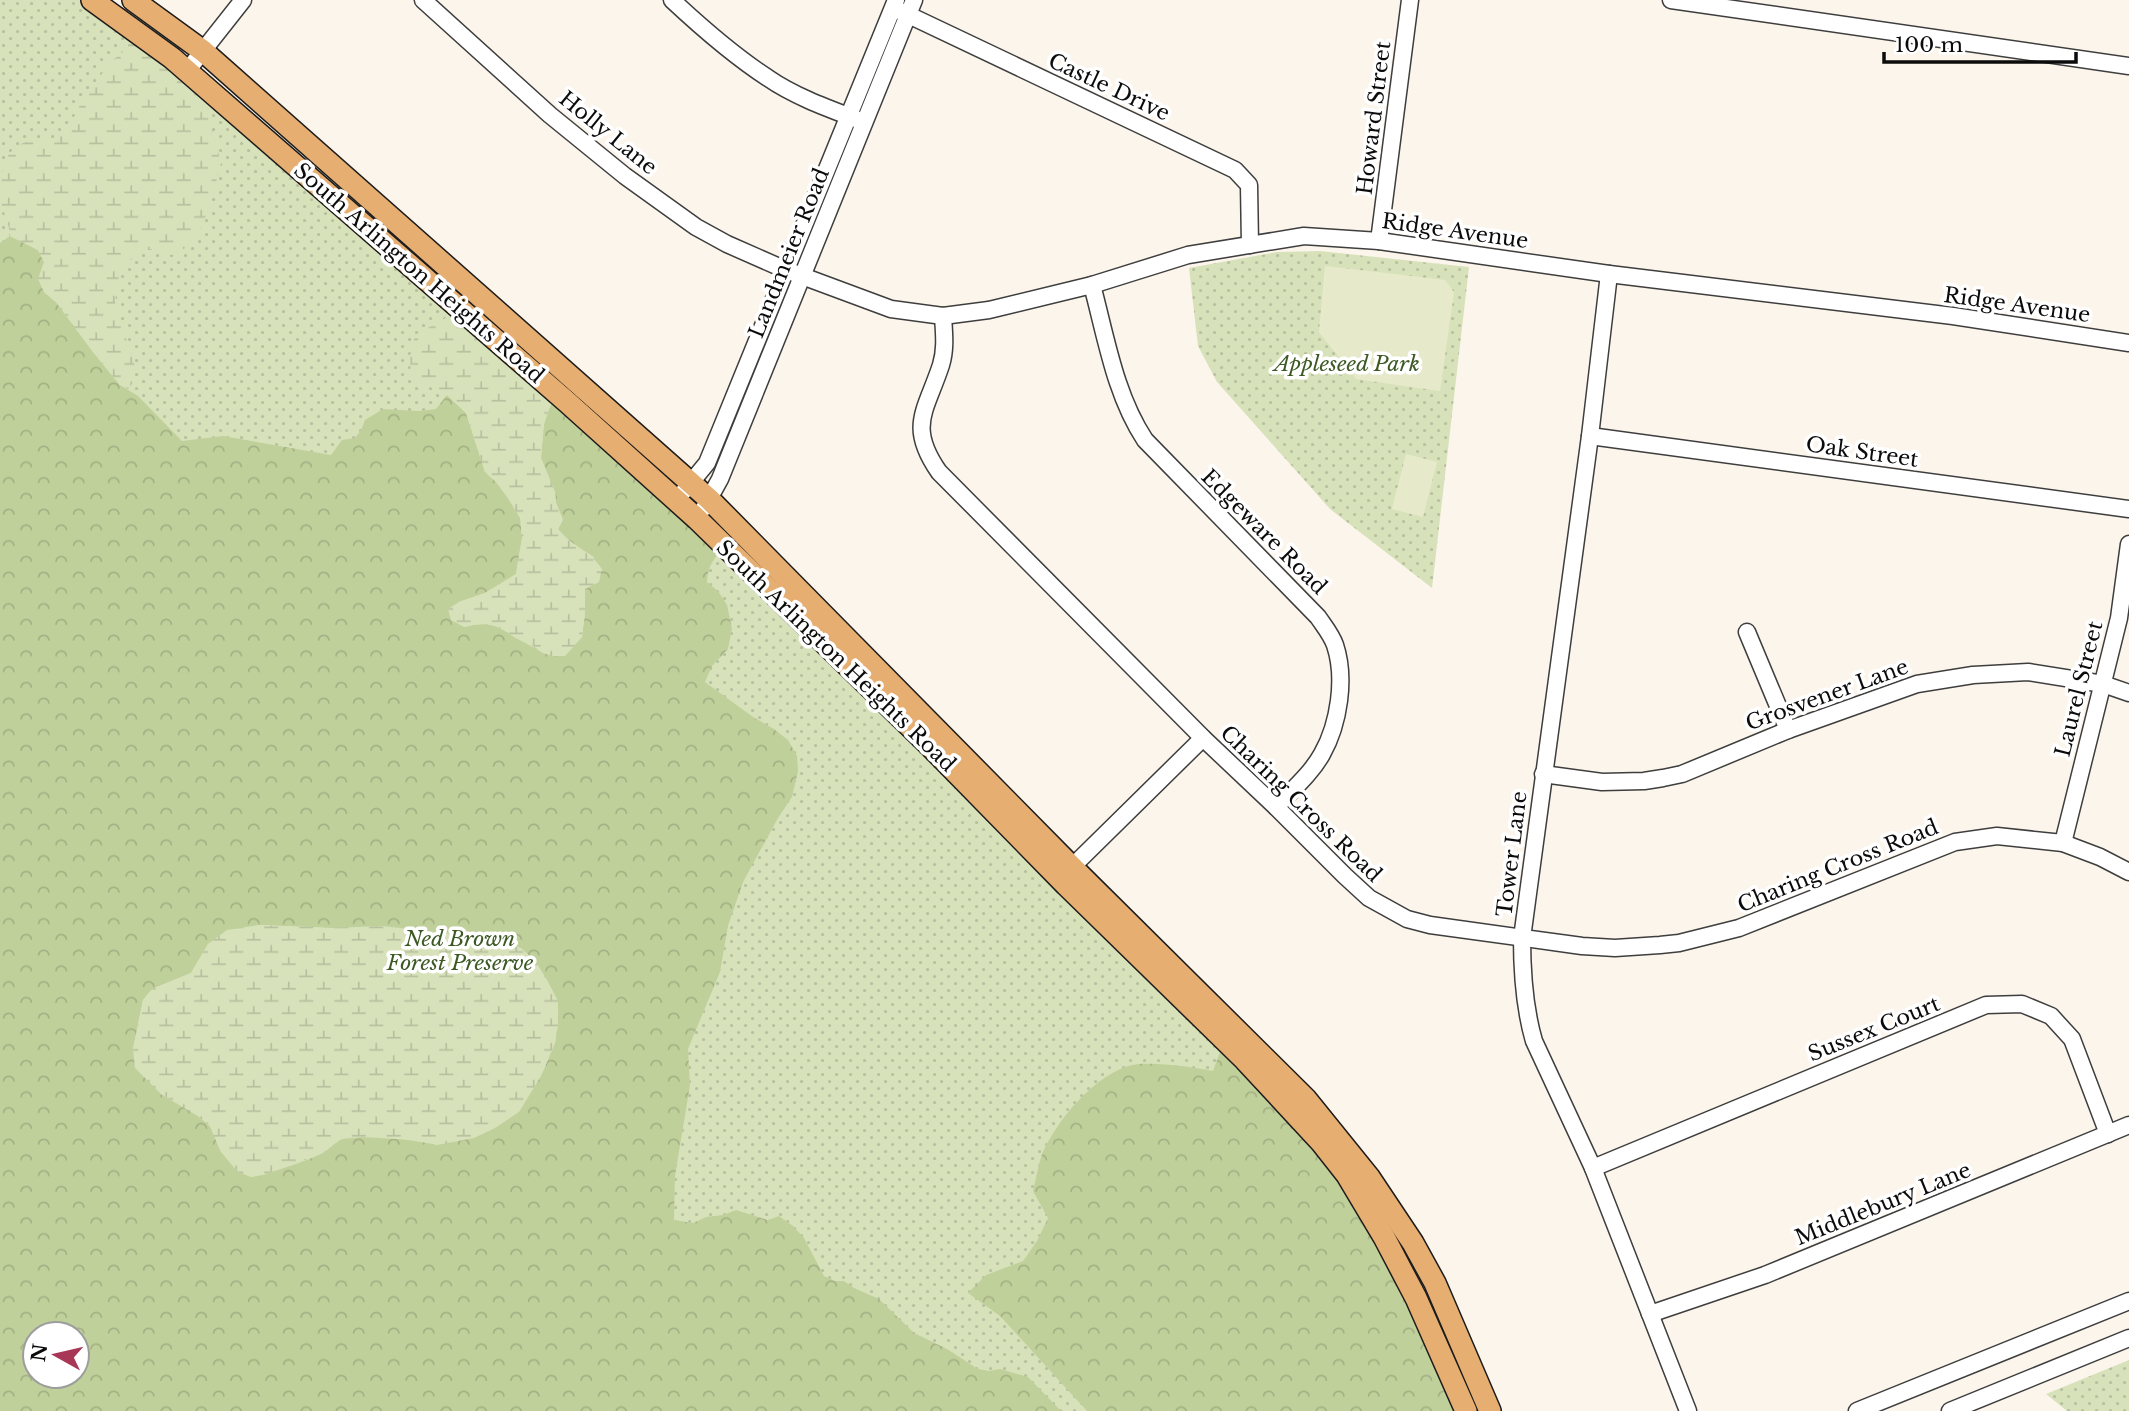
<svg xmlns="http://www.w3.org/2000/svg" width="2129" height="1411" font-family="'Libre Baskerville',serif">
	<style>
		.grass { fill: url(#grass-dots); fill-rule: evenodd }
		.forest { fill: url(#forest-crowns); fill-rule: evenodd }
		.wetland { fill: url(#wetland-marsh) }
		.pitch { fill: #e7eaca }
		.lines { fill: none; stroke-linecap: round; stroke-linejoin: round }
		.minor-casing { stroke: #3e3e3e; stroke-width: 19 }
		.major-casing { stroke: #1c1c1c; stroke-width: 24 }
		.minor { stroke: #fff; stroke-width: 16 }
		.major { stroke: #e6ae71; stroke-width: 21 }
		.labels { text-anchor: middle; stroke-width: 7; stroke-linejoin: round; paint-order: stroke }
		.street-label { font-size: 21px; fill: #0b0b0b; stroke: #fff }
		.park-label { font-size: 21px; font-style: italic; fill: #3c5924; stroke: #fff }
	</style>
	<defs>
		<pattern id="grass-dots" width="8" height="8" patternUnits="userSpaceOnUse" patternTransform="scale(1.75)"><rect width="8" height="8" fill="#d8e2ba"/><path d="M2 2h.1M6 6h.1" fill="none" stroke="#b8c19f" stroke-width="1.8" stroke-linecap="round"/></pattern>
		<pattern id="forest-crowns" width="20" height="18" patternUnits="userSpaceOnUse" patternTransform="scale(1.75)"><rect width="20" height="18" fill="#c0d09b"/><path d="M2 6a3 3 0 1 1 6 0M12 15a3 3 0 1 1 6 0" fill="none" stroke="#a4b184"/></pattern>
		<pattern id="wetland-marsh" width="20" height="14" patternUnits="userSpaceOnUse" patternTransform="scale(1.75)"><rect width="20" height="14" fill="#d8e2ba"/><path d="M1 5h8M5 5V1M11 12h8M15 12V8" fill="none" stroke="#b8c19f"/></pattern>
	</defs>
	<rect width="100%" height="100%" fill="#fcf5eb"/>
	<!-- grass -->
	<g class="grass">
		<path d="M0,0H92L141,35L132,43L207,104L204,85L460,310L449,317L717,554L726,547L1224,1041L1451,1411H0ZM35,1334H77V1376H35Z"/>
		<path d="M1320,251L1469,267L1432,588L1330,509L1217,382L1198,346L1189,268L1277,252Z"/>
		<path d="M2129,1360V1411H2067L2046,1394Z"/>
	</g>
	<!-- forest -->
	<g class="forest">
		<path d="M10,236L38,250L44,262V292L56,302L93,352L120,385L138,396L182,441L223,436L331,455L342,440L355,438L361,430L365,420L383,409L419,411L436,409L447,395L466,413L485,472L496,482L508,498L520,517L522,538L516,574L485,593L459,602L464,627C487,622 493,623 513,636C522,642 533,646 543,653L582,637L585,613V589L594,557L567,540L558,529L563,520L556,503L555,492L541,458L544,424L555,392L726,547C713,558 708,566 707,582L718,591L727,605L732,629L728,649L712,666L705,682L753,717L774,729L788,740L797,756L798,771L792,797L778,818L743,882L728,926L720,972L688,1049L690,1085L675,1176L674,1220L693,1223L706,1217L723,1215L736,1210L768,1220L779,1216L793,1226L804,1238L824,1276L835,1281H844L854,1288L879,1299L914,1333L947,1349L978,1369L989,1371L1000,1369L1028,1377L1061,1411H0V243ZM259,925L332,928L558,1024L555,1043L541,1076L437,1145C418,1141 358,1131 340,1140C334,1143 329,1149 323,1153C304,1162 271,1173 251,1177L221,1152L210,1126L198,1116L161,1094L133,1049L143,1000L152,989L191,973L208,944ZM35,1334H77V1376H35Z"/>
		<path d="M1224,1041L1321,1142L1466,1411H1087L1000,1316L968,1293L986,1275L1023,1261L1037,1241L1048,1218L1033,1191C1036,1179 1038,1166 1042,1154C1057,1120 1095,1074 1132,1065C1149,1061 1195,1067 1213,1071Z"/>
	</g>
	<!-- wetland -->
	<g class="wetland">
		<path d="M141,35L204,85L210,122L221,163L210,206L199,232L191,245L172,255L151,249L137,255L122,267L117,284L115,304L135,366V380L128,389L120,385L93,352L56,302L44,292L38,279L44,262L38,250L10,236C9,221 3,212 0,199C0,156 12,135 54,141L68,129L80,105L108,65Z"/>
		<path d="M460,310L555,392L544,424L541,458L555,492L556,503L563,520L558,529C572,546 590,551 602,569L599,582L585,589V613L582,637L565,656H552L543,653L530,644L514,637L500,627L483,623L464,627L451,620L448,609L459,602L485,593L516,574L522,538L520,518L508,498L496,482L485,472L466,413L447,395L411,378L410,356L415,335Z"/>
		<path d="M259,925L332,928L382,926L499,939L521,948L536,962L547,980L558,1001V1024L555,1043L541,1076L519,1112L495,1128L474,1138L437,1145L414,1140L363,1137L341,1139L324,1152L263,1175L250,1177L237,1171L221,1152L210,1126L198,1116L161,1094L135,1068L133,1049L143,1000L152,989L191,973L208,944L227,930Z"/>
	</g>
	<!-- pitch -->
	<g class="pitch">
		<path d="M1325,266L1445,280L1454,292L1440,391L1356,379L1319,332Z"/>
		<path d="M1406,454L1437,462L1423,517L1392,509Z"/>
	</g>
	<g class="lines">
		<!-- minor casing -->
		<g class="minor-casing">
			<g id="minor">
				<path d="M423,0L550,115L625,176L696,227L727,244L786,270L891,309L943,316L989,310L1092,285L1188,255L1304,236L1379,241L1609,274L1953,316L2129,343"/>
				<path d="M672,0C702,28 734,56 768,78C794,96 827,108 856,119"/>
				<path d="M1671,0L2129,66"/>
				<path d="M898,10L1235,170L1249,185L1250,245"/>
				<path d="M187,71L243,0"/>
				<path d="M1379,241L1410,0"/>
				<path d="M1609,274L1590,436L1522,938C1522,973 1524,1007 1534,1041L1593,1168L1688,1411"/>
				<path d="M1092,285C1106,337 1115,395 1145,440L1318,617C1324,626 1331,634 1335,645C1346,678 1339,724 1322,754C1311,774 1292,790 1276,807"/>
				<path d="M943,316C944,333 946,349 941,365C926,411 907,426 939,472L1203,738L1276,807L1345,876L1369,898L1407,919L1430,925L1582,946L1615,948L1660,945L1679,943L1739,928L1955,842L1997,836L2063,843L2100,857L2129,872"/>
				<path d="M1590,436L2129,509"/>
				<path d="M684,491L707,463L896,0"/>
				<path d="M704,508L720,479L914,0"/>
				<path d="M1747,632L1788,730"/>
				<path d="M1543,774L1602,782L1644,781L1663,778L1682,774L1788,730L1917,684L1973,675L2028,672L2103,684L2129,693"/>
				<path d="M2063,843L2119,618L2129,544"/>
				<path d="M1072,867L1203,738"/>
				<path d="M1593,1168L1986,1005L2022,1004L2051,1016L2072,1039L2108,1134"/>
				<path d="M1650,1314L1765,1275L2129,1125"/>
				<path d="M1857,1411L2129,1301"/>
				<path d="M1950,1411L2129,1338"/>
			</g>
		</g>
		<!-- major casing -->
		<g class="major-casing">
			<g id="major">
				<path d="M92,0L172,58L567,402L697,519L931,747L1066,885L1245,1060L1321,1142L1347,1175L1384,1237L1416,1298L1466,1411"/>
				<path d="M133,0L203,51L710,500L1072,867L1306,1099L1369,1177L1413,1243L1435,1283L1490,1411"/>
			</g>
		</g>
		<!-- minor -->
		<use href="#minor" class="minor"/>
		<!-- major -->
		<use href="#major" class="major"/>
	</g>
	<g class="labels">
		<!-- street labels -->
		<g class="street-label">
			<text transform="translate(1109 87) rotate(25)" y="7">Castle Drive</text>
			<text transform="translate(1374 118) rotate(-83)" y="7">Howard Street</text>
			<text transform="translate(608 133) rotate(39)" y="7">Holly Lane</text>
			<text transform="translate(1455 231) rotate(8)" y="7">Ridge Avenue</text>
			<text transform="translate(789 253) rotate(-68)" y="7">Landmeier Road</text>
			<text transform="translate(419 273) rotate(41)" y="7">South Arlington Heights Road</text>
			<text transform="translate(2017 305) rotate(8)" y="7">Ridge Avenue</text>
			<text transform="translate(1862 452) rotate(8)" y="7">Oak Street</text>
			<text transform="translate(1264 532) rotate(45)" y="7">Edgeware Road</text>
			<text transform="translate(836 656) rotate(44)" y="7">South Arlington Heights Road</text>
			<text transform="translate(2079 689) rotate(-76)" y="7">Laurel Street</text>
			<text transform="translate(1827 695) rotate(-20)" y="7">Grosvener Lane</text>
			<text transform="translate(1301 804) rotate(44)" y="7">Charing Cross Road</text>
			<text transform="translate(1512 854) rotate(-83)" y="7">Tower Lane</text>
			<text transform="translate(1838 866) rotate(-22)" y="7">Charing Cross Road</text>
			<text transform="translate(1874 1029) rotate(-22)" y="7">Sussex Court</text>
			<text transform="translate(1883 1204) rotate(-22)" y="7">Middlebury Lane</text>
		</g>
		<!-- park labels -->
		<g class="park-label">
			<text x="1347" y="371">Appleseed Park</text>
			<text x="460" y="946">Ned Brown<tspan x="460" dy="24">Forest Preserve</tspan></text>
		</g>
	</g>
	<!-- north arrow -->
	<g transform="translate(56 1355) rotate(278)"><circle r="33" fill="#ffffff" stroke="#9d9d9d" stroke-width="2"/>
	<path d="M0-5L12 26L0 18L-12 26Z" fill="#a83656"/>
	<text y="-10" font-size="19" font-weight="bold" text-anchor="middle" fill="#0b0b0b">N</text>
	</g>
	<!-- scale -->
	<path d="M1884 52v10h192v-10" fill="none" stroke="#0b0b0b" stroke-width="3.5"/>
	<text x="1895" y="52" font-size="21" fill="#0b0b0b" stroke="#ffffff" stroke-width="5" paint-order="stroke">100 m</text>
</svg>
